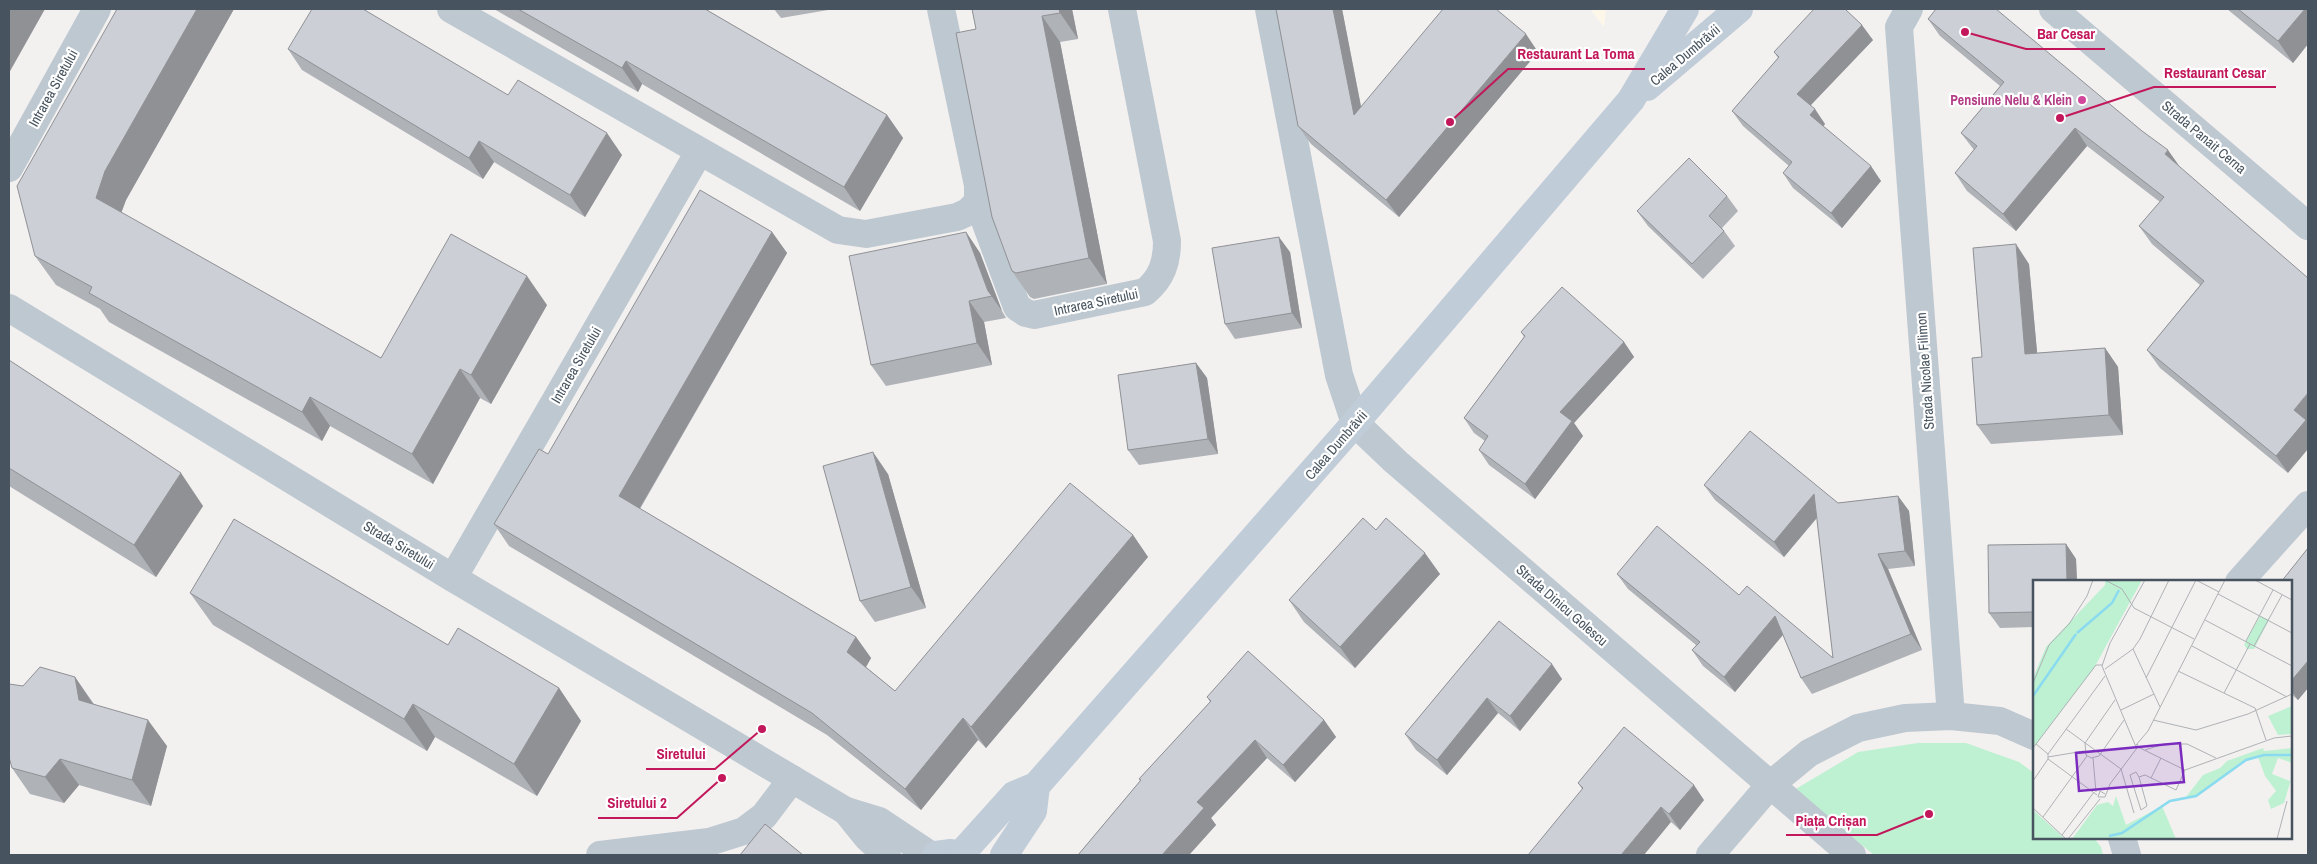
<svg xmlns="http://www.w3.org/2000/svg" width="2317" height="864" font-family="'Archivo Narrow',sans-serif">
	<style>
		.commercial { fill: #fdf7ea }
		.green { fill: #bef1d2 }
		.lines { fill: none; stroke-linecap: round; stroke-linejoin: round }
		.minor { stroke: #bec8d0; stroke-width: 28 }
		.tertiary { stroke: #bec8d0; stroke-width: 28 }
		.secondary { stroke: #c0ccd8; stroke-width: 28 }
		.wall { fill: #afb2b7 }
		.shaded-wall { fill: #8f9195 }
		.building { fill: #cccfd5; stroke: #8f9195 }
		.hotel-dot { fill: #d1479c; stroke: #fff; stroke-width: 2 }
		.labels { text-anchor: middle; stroke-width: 4.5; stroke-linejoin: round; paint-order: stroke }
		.street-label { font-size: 14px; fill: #47545f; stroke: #fff }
		.hotel-label { font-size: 14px; font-weight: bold; fill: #b23c85; stroke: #fff; text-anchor: end }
		.inset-river { fill: none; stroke: #8adbf0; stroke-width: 2.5 }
		.inset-road { fill: none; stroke: #aeb2b6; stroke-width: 1 }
		.view { fill: #7b2cbf; fill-opacity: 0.15; stroke: #7b2cbf; stroke-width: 2.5 }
		.inset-edge { fill: none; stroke: #47545f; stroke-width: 2.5 }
		.leader { fill: none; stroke: #c2185b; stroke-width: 2 }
		.callout-dot { fill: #c2185b; stroke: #fff; stroke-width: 2 }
		.callout-label { font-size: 15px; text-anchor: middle; font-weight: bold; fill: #c2185b; stroke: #fff; stroke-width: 4.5; stroke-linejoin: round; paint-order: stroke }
	</style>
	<rect width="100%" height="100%" fill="#f3f0f0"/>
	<!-- commercial -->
	<path class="commercial" d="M1590,9H1606L1604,27Z"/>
	<!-- green -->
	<path class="green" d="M1918,743H1966L2019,762L2034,773V838H2094L2101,847L2103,855H1874L1794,790L1858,752Z"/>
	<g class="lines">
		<!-- minor -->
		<g class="minor">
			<path d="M451,9L838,230L866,234L957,217L968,212L978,202V185L941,9"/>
			<path d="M1269,9L1339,375L1355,423L1396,462L1852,855"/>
			<path d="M1909,9L1899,27L1951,716"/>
			<path d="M2053,9L2308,226"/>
			<path d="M9,168L97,9"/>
			<path d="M978,202L1017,307L1026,313L1034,315L1145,292C1162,278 1167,262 1167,241L1122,9"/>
			<path d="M453,578L699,152"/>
			<path d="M2239,582L2308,505"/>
			<path d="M2122,838L2127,855"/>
			<path d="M600,855L709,842L744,831L764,816L792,779"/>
			<path d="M1710,855L1770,785L1809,753L1858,728L1905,718L1951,716L2000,721L2034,736"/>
		</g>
		<!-- tertiary -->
		<g class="tertiary">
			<path d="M9,308L453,578L846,811L879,821L930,855"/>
			<path d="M846,811L867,837L887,855"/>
		</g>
		<!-- secondary -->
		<g class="secondary">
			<path d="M1647,87L1739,9"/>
			<path d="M936,855L951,853L962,855"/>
			<path d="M960,855L1014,795L1036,786L1355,423L1631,100L1685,9"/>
			<path d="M1004,855L1033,811L1036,786"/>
		</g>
	</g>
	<!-- wall -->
	<g class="wall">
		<path d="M117,9H234L126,200L121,213L381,358L547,305L491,404L480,398L433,484L330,426L322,441L109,322L100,309L56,285L35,256Z"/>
		<path d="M494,9H705L887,115L903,138L860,211L642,84L638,92Z"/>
		<path d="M774,9H834L781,18Z"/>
		<path d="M972,9H1072L1078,39L1060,42L1107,284L1034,299L1030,297L1012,271L976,29Z"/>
		<path d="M1276,9H1342L1361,106L1538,52L1399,217L1311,144L1298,126Z"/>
		<path d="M2227,9H2308V44L2293,63Z"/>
		<path d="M1928,19L2142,131L2288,473L2160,368L2147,350L2200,285L2152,244L2139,226L2160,202L2087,146L2016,231L1967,191L1955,173L1974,150L1961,133L2000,86L1940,36Z"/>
		<path d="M1873,40L1810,106L1825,124L1823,126L1881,181L1842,228L1793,188L1783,173L1789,166L1743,126L1732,111L1778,58L1774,52Z"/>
		<path d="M288,49L508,95L622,155L585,217L494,162L483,179L302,70Z"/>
		<path d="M1727,196L1738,211L1722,228L1735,246L1703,279L1648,226L1637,211Z"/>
		<path d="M772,232L787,253L640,509L856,637L871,658L866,667L895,691L1133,535L1148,557L986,748L978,740L921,810L827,735L509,546L494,524L548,454Z"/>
		<path d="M966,232L980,253L1002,311L1006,318L984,322L992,365L886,386L871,365Z"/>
		<path d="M1290,252L1302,328L1235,339L1225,324Z"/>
		<path d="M2029,264L2037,353L2105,348L2118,367L2123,435L1991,444L1977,425L1982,357Z"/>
		<path d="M1521,332L1624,342L1634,357L1574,423L1583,436L1535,499L1489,465L1479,450L1485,441L1474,433L1464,418L1524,337Z"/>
		<path d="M9,360L203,506L156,577L9,486Z"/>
		<path d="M1196,363L1207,378L1218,454L1139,465L1128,450Z"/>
		<path d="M888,474L926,608L875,622L860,601Z"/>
		<path d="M1704,485L1838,503L1898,496L1909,511L1915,566L1888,569L1922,650L1812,694L1801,678L1783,635L1735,692L1703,666L1692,650L1696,645L1628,589L1617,574L1739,595L1833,658L1817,518L1784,557L1715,500Z"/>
		<path d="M1376,530L1440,574L1355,668L1304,622L1289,600Z"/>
		<path d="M2066,544L2076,559L2077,582H2034V627L2000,628L1989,613Z"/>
		<path d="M2308,548V688L2298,700L2291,694V570Z"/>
		<path d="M190,593L448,645L559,688L581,721L537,796L435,737L427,751L213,625Z"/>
		<path d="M1499,621L1562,679L1520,731L1498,713L1447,775L1416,750L1405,734Z"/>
		<path d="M75,677L94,704L167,746L151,806L79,785L64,803L30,794L12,768L11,764L9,763V684L23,686Z"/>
		<path d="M1207,697L1324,720L1336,737L1295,782L1267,758L1211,818L1216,825L1189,855H1078L1140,781L1139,779L1210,702Z"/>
		<path d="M1578,783L1704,800L1680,830L1671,822L1582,789Z"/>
	</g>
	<!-- shaded-wall -->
	<g class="shaded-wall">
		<path d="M9,9H45L9,73Z"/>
		<path d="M197,9H234L126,200L116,227L96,198L105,171Z"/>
		<path d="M1059,9H1072L1078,39L1060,13Z"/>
		<path d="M1333,9H1342L1366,133L1354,115Z"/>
		<path d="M2305,9H2308V44L2293,63L2278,41Z"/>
		<path d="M1042,16L1060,42L1107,284L1089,258Z"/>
		<path d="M1862,25L1873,40L1807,109L1797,94Z"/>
		<path d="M1526,34L1538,52L1399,217L1386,200Z"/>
		<path d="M626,61L642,84L638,92L622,68Z"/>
		<path d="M1815,109L1825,124L1820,130L1810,115Z"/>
		<path d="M887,115L903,138L860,211L844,187Z"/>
		<path d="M2075,128L2087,146L2016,231L2003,214Z"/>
		<path d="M607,133L622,155L585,217L570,195Z"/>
		<path d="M479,141L494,162L483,179L469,158Z"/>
		<path d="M2168,150L2180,167L2165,154Z"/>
		<path d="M1871,166L1881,181L1842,228L1831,213Z"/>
		<path d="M772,232L787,253L634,518L619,496Z"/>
		<path d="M966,232L980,253L1002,311L988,291Z"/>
		<path d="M1279,237L1290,252L1302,328L1292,313Z"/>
		<path d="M2016,244L2029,264L2039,373L2025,354Z"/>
		<path d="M527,276L547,305L491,404L471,375Z"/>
		<path d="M969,301L984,322L992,365L977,343Z"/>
		<path d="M1624,342L1634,357L1574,423L1583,436L1535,499L1525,484L1560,412Z"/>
		<path d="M2105,348L2118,367L2123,435L2109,415Z"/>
		<path d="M1196,363L1207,378L1218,454L1208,439Z"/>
		<path d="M460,369L480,398L433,484L412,454Z"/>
		<path d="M2308,393V449L2288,473L2276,456L2294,410Z"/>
		<path d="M310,397L330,426L322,441L302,412Z"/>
		<path d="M873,452L888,474L926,608L911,587Z"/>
		<path d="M181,473L203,506L156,577L134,545Z"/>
		<path d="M1814,494L1824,509L1784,557L1774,542Z"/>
		<path d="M1898,496L1909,511L1915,566L1905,551Z"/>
		<path d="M1133,535L1148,557L986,748L971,727Z"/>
		<path d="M2066,544L2076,559L2077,582H2067Z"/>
		<path d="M1425,553L1440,574L1355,668L1340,647Z"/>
		<path d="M1878,554L1888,569L1922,650L1911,634Z"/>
		<path d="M1775,616L1786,631L1735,692L1724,677Z"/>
		<path d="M856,637L871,658L862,674L847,652Z"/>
		<path d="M2308,661V688L2298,700L2291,690V681Z"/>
		<path d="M1552,664L1562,679L1520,731L1510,716Z"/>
		<path d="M75,677L93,704L97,726L79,700Z"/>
		<path d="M559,688L581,721L537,796L514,764Z"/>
		<path d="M1487,698L1498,713L1447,775L1437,760Z"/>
		<path d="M413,704L435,737L427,751L404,719Z"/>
		<path d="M963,718L978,740L921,810L905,789Z"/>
		<path d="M148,720L167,746L151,806L132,780Z"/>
		<path d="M1324,720L1336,737L1295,782L1283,765Z"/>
		<path d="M1255,740L1267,758L1211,818L1216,825L1189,855H1162L1197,802Z"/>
		<path d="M60,759L79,785L64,803L45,777Z"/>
		<path d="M1694,785L1704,800L1680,830L1669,814Z"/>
		<path d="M1661,807L1671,822L1644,855H1621Z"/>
	</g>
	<!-- building -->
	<g class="building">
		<path d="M117,9H197L105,171L96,198L381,358L451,234L527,276L471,375L460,369L412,454L310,397L302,412L89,293L92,287L35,256L17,186Z"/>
		<path d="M312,9H363L508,95L518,80L607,133L570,195L479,141L469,158L288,49Z"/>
		<path d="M518,9H705L887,115L844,187L626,61L622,68Z"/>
		<path d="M972,9H1059L1060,13L1042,16L1089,258L1016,273L1012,271L992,217L956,33L976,29Z"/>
		<path d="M1276,9H1333L1354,115L1443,9H1496L1526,34L1386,200L1298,126Z"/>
		<path d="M1814,9H1845L1862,25L1797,94L1815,109L1810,115L1871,166L1831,213L1783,173L1792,162L1732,111L1779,57L1774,52Z"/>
		<path d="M1936,9H1996L2142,131L2168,150L2165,154L2308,278V393L2294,410L2306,420L2276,456L2147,350L2204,281L2139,226L2164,197L2075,128L2003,214L1955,173L1977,146L1961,133L2004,82L1928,19Z"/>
		<path d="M2238,9H2305L2278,41Z"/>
		<path d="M1689,158L1727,196L1709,216L1724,231L1692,264L1637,211Z"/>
		<path d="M700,190L772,232L619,496L856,637L847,652L895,691L1070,483L1133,535L971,727L963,718L905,789L812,713L494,524L539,449L548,454Z"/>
		<path d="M966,232L988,291L992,296L969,301L977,343L871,365L849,256Z"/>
		<path d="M1279,237L1292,313L1225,324L1212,248Z"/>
		<path d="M2016,244L2025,354L2105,348L2109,415L1977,425L1972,358L1982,357L1973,248Z"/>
		<path d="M1562,287L1624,342L1560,412L1572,421L1525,484L1479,450L1488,436L1464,418L1525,336L1521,332Z"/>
		<path d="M9,360L181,473L134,545L9,468Z"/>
		<path d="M1196,363L1208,439L1128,450L1118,375Z"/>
		<path d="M1750,431L1838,503L1898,496L1905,551L1878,554L1911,634L1801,678L1775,616L1724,677L1692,650L1700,642L1617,574L1657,526L1739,595L1747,586L1833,658L1814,494L1774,542L1704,485Z"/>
		<path d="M873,452L911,587L860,601L823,466Z"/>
		<path d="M1363,518L1376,530L1386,518L1425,553L1340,647L1289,600Z"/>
		<path d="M234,519L448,645L458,628L559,688L514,764L413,704L404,719L190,593Z"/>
		<path d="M2066,544L2067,582H2034V612L1989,613L1988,545Z"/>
		<path d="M2308,548V661L2291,681V582H2281Z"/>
		<path d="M1499,621L1552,664L1510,716L1487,698L1437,760L1405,734Z"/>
		<path d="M1248,651L1324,720L1283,765L1255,740L1197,802L1204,808L1162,855H1078L1141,780L1139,779L1211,701L1207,697Z"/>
		<path d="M40,667L75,677L79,700L148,720L132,780L60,759L45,777L12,768L9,757V684L23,686Z"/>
		<path d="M1624,727L1694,785L1669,814L1661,807L1621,855H1528L1583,788L1578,783Z"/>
		<path d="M765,824L803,855H740Z"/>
	</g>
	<!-- markers -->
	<circle class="hotel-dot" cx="2082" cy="100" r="5"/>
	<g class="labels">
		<!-- street labels -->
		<g class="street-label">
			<text transform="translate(1685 55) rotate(-40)" y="5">Calea Dumbrăvii</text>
			<text transform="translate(53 88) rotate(-61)" y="5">Intrarea Siretului</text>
			<text transform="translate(2204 137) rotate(40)" y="5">Strada Panait Cerna</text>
			<text transform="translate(1096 302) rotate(-12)" y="5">Intrarea Siretului</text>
			<text transform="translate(576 365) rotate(-60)" y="5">Intrarea Siretului</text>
			<text transform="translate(1925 371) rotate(-94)" y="5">Strada Nicolae Filimon</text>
			<text transform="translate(1336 445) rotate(-49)" y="5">Calea Dumbrăvii</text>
			<text transform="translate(399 545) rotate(31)" y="5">Strada Siretului</text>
			<text transform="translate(1562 605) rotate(41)" y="5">Strada Dinicu Golescu</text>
		</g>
		<!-- hotel labels -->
		<g class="hotel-label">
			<text x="2072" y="105">Pensiune Nelu &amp; Klein</text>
		</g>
	</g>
	<!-- overview -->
	<g transform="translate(2033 580)">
		<rect width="259" height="259" fill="#f3f0f0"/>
		<path d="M72,0H109L61,88L0,168V98L13,67L72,5ZM227,36L236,40L221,69H214L211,65ZM259,126V154L245,155L235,136ZM230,168L231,171L259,168V183L245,178L239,194L257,201L259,196L251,223L238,229L235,220L243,211L232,196L225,177L213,180L163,216L153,217L170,195L187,188L194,181ZM83,216L93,245L129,226L143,259H39L64,225L75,222L80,226ZM0,230L31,258V259H0Z" fill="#bef1d2"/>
		<path class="inset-river" d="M44,53L79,23L86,10M0,116L43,54M76,256L89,253L137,221L163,216L213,180L231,175H259"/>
		<path class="inset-road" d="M72,0L89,9L101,28L161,59M163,0L186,12M222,0L259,20M185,14L259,53M172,40L259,86M213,61L240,10M159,66L254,117M221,66L249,15M100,69L127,127M72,89L100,69L107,59L136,0M145,91L222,128L233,160M113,98L163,0M0,103L16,65L36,44L54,16L60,0M191,113L217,64M82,120L52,163L53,175L58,178L66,176L91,140M88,130L121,114M120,140L163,150L215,134L259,114M33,149L88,189L101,233M3,164L15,174V179L64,215M105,164L103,167L69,86L77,63L112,0M103,165L115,151L192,0M105,167L152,190L241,158L259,156M0,168L63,85H69M112,170L131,164H154L183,178M15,174L72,96M15,177L51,171M60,178L63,212M106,197L103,192L97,195L108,230L114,226L106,197L112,195L143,210L152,190M118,198L128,178M0,201L15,179M72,214L67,211L65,217H72L77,204L104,168M0,228L33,259M10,237L54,176M29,255L61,212M35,259L67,219M244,259L254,221"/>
		<path class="view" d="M147,163L151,202L46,211L43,173Z"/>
		<rect width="259" height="259" class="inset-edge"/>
	</g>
	<!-- callouts -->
	<path class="leader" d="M1965 32L2026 49H2105M1450 122L1508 69H1645M2060 118L2154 87H2276M762 729L715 769H646M722 778L677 818H598M1929 814L1877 835H1786"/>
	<g class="callout-dot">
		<circle cx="1965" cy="32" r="5"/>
		<circle cx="1450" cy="122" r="5"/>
		<circle cx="2060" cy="118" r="5"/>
		<circle cx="762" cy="729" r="5"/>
		<circle cx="722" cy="778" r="5"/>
		<circle cx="1929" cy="814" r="5"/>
	</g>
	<g class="callout-label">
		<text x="2066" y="39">Bar Cesar</text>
		<text x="1576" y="59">Restaurant La Toma</text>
		<text x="2215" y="78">Restaurant Cesar</text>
		<text x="681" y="759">Siretului</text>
		<text x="637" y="808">Siretului 2</text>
		<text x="1831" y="826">Piața Crișan</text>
	</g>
	<!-- border -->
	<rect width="2317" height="864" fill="none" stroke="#47545f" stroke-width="20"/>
</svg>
